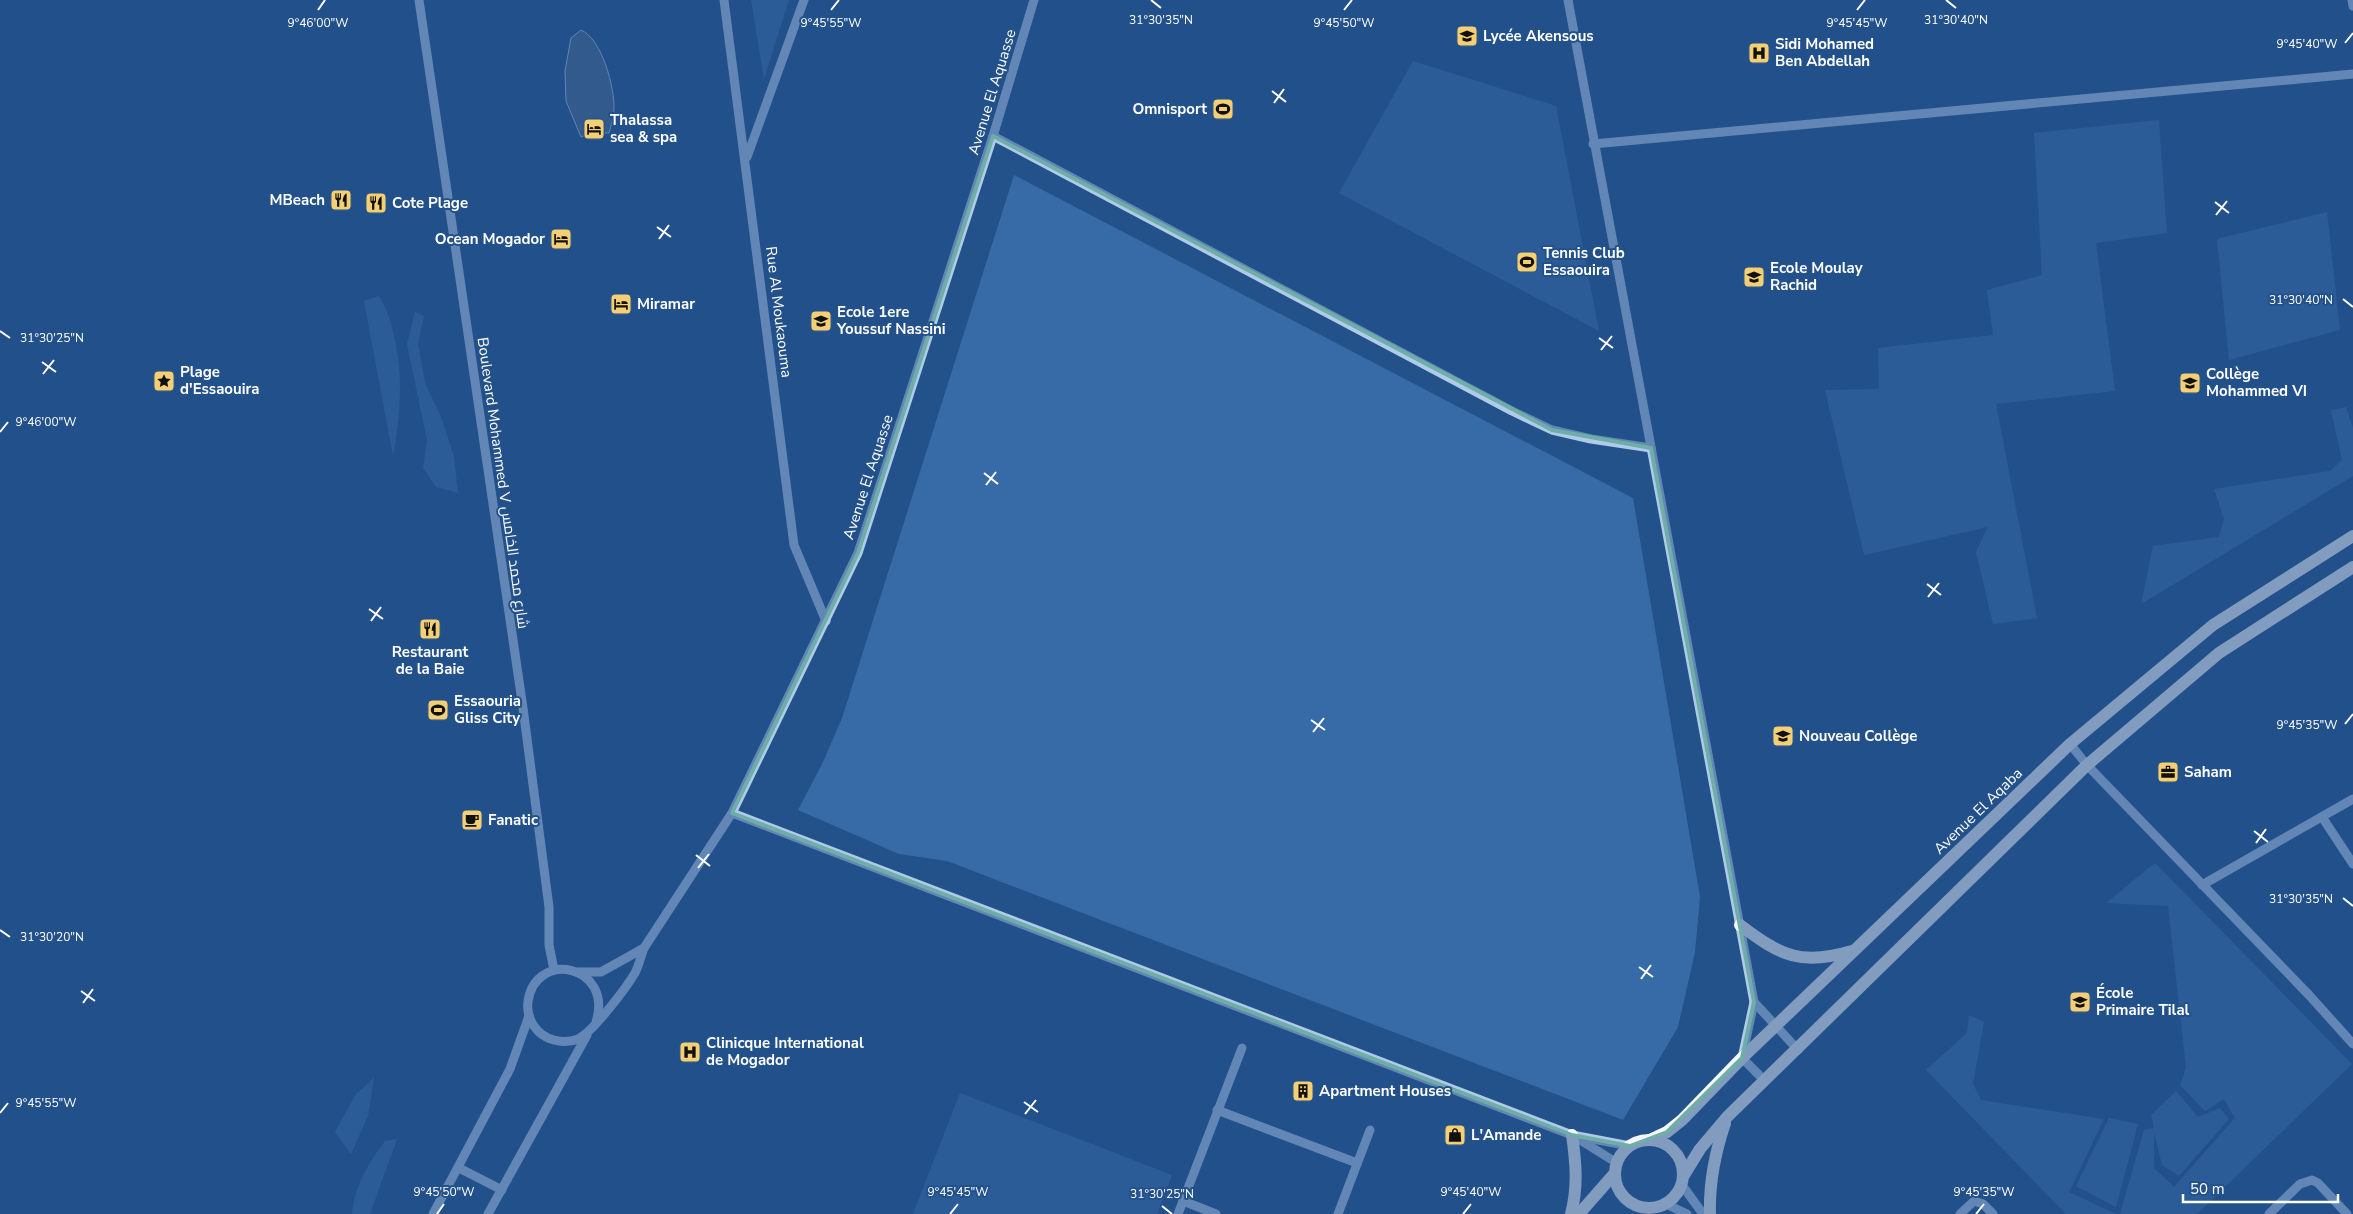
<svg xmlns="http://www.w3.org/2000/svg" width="2353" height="1214" font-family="'Nunito Sans',Cairo,sans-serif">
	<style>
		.green { fill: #376ba7 }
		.water { fill: #476790; stroke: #a5c6eb }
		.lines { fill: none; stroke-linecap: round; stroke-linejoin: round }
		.minor { stroke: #b0cbea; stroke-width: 9 }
		.major { stroke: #f4f8fe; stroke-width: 12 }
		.marked { fill: none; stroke: #6fada8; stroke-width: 4; stroke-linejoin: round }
		.ticks { fill: none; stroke: #fff; stroke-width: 2 }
		.labels { text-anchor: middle; stroke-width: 4; stroke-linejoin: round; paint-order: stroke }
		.poi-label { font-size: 15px; font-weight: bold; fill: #fff; stroke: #23518a; text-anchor: start }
		.street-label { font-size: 15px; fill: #fff; stroke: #23518a }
		.ticks-label { font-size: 12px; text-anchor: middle; fill: #fff; stroke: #23518a; stroke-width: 4; stroke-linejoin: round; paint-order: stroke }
	</style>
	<rect width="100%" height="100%" fill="#23518a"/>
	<!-- green -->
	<g class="green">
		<path d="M751,0H789L764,79Z"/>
		<path d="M1413,61L1556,106L1599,331L1339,193Z"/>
		<path d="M2159,120L2167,233L2096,243L2115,391L1996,404L2037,618L1993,624L1976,552L1988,527L1864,555L1825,390L1879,389L1878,348L1993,335L1987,290L2042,275L2034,133Z"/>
		<path d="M1014,175L1633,498L1700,897L1695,952L1678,1027L1623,1120L947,861L899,854L798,810L823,762L842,718Z"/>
		<path d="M2327,212L2340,330L2229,360L2217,239Z"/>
		<path d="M379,296C385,305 388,314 391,324C404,370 401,410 393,456L364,301Z"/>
		<path d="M415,312L424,316L418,343L425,383L441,417L454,457L458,493L436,487L423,468L427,440L407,344Z"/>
		<path d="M2346,407L2353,428V476L2141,604L2153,546L2219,537L2224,519L2214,489L2330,471L2342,460L2331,410Z"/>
		<path d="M2155,863L2352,1064L2197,1214H2120L2144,1130L2154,1128L2151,1115L2176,1091L2198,1117L2220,1108L2229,1119L2179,1176L2162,1165L2154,1132V1168L2174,1187L2235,1118L2224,1099L2205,1111L2180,1085L2186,1068L2168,906L2106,903Z"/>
		<path d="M1969,1015L1984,1022L1973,1084L1981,1100L2104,1119L2069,1192L2116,1214H2066L1926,1070L1967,1033Z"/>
		<path d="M374,1078L368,1116L351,1154L335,1132L356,1094Z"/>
		<path d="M960,1093L1172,1175L1157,1214H913Z"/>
		<path d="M2109,1118L2138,1124L2116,1207L2076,1186Z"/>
		<path d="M397,1139L370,1214H352C355,1185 368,1164 385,1141Z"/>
	</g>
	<!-- water -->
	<path class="water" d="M581,30C602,39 615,88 614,110C613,118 611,126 609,133H590L581,137L566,101L565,71L571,38Z"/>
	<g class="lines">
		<!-- minor -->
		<g class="minor">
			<path d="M419,0L523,708L549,907V945L554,970"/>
			<path d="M724,0L794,545L826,621"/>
			<path d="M1568,0L1754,1002L1742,1058L1765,1081"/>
			<path d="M2352,0L2353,6"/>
			<path d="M993,136L1512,411L1552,430L1591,439L1651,448"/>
			<path d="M1593,144L2353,74"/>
			<path d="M747,157L804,0"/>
			<path d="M2070,744L2087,765L2309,995L2353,1044"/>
			<path d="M732,813L1572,1135L1630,1146"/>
			<path d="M2322,817L2353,864"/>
			<path d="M2202,885L2353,799"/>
			<path d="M578,972H601L644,948"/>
			<path d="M1754,1002L1798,1050"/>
			<path d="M596,1022C614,965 536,949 528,1001C527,1009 529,1019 534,1026C543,1040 563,1045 578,1039C593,1032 626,988 635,973C639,965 641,956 644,948L732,813L858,553L993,136L1034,0"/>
			<path d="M1217,1110L1357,1163"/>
			<path d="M1577,1138L1617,1163"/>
			<path d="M459,1168L502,1190"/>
			<path d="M1682,1185L1703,1214"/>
			<path d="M1183,1201L1216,1214"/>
			<path d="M1666,1204L1687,1214"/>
			<path d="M433,1214L510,1069L529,1016"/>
			<path d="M488,1214L587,1035"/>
			<path d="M1178,1214L1242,1048"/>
			<path d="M1338,1214L1370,1130"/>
			<path d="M1960,1214L1974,1201L1983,1204L1993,1214"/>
			<path d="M2269,1214L2300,1184L2312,1180L2318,1183L2347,1214"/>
		</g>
		<!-- major -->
		<g class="major">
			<path d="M1740,925C1781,956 1801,966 1852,951"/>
			<circle cx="1649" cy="1174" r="34"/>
			<path d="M1650,1140L1667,1132L1682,1120L1742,1058L2070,744L2213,625L2353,536"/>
			<path d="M1684,1175L1700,1149L1727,1117L2087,765L2219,653L2353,567"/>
			<path d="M1571,1214C1578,1187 1576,1163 1572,1135"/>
			<path d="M1579,1214L1615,1173"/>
			<path d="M1710,1214C1709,1183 1715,1153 1725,1123"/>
		</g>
	</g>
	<!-- marked area -->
	<path d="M0 0H2353V1214H0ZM993,136L1552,430L1651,448L1754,1002L1742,1058L1667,1132L1630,1146L1572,1135L732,813L858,553Z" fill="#23518a" fill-opacity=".55" fill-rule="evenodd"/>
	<path class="marked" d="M993,136L1552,430L1651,448L1754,1002L1742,1058L1667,1132L1630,1146L1572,1135L732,813L858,553Z"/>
	<!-- ticks -->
	<path class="ticks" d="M1151,0L1161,8M1946,0L1956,8M318,10L325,0M831,10L839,0M1344,10L1352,0M1857,10L1865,0M2345,43L2353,33M1272,91L1286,102M1274,103L1284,89M2215,202L2229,213M2216,215L2227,201M657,227L671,237M659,239L669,225M2343,299L2353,307M0,331L10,338M1599,338L1613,348M1601,350L1612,336M42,362L56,372M43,374L54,360M0,432L8,422M984,473L998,484M986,485L996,472M1927,584L1941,595M1928,597L1939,583M369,609L383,619M371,621L381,607M1311,720L1325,730M2345,724L2353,714M1313,732L1324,718M2254,831L2268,842M2256,843L2266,829M696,855L710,866M698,868L709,854M2343,898L2353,906M0,930L10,937M1639,967L1653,977M1641,979L1651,965M81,991L95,1001M83,1003L93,989M1024,1102L1038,1112M0,1113L8,1103M1025,1114L1036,1100M1162,1206L1172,1214M437,1214L444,1204M950,1214L958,1204M1463,1214L1471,1204M1976,1214L1984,1204"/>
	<!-- icons -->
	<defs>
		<g id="school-square" transform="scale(1.125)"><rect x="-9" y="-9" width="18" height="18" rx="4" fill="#f5cf73" stroke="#23518a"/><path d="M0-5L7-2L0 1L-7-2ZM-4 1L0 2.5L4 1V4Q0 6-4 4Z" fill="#111"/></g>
		<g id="hospital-square" transform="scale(1.125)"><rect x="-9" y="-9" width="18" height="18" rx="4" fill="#f5cf73" stroke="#23518a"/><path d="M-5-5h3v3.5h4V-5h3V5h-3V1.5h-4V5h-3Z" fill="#111"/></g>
		<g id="stadium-square" transform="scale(1.125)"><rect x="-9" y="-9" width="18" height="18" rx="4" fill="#f5cf73" stroke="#23518a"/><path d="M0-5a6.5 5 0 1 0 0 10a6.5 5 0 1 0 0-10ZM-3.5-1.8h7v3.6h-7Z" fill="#111"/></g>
		<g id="hotel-square" transform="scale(1.125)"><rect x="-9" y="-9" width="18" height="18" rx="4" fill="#f5cf73" stroke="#23518a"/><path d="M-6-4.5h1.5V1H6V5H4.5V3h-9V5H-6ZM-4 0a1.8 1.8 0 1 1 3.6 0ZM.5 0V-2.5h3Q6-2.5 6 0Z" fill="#111"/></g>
		<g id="restaurant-square" transform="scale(1.125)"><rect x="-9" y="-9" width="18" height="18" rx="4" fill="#f5cf73" stroke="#23518a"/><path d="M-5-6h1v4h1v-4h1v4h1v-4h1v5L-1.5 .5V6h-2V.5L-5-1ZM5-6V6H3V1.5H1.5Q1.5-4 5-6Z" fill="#111"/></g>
		<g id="sight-square" transform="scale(1.125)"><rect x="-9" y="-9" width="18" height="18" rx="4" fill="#f5cf73" stroke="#23518a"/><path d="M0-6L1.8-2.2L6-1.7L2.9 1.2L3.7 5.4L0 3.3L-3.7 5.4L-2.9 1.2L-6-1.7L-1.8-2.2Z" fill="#111"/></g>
		<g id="office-square" transform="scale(1.125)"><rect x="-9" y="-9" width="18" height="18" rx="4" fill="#f5cf73" stroke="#23518a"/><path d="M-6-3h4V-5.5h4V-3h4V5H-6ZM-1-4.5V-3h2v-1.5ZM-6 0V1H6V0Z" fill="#111"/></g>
		<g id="cafe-square" transform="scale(1.125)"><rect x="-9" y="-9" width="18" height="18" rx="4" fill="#f5cf73" stroke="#23518a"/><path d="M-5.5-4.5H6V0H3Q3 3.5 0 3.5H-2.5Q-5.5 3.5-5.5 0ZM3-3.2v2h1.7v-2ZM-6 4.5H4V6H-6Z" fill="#111"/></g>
		<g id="building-square" transform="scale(1.125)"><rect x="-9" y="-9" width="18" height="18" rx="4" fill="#f5cf73" stroke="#23518a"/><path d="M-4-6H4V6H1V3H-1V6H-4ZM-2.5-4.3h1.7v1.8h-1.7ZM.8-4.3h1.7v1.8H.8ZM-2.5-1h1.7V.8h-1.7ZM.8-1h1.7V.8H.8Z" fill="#111"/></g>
		<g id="shop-square" transform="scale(1.125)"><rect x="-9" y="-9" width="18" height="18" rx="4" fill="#f5cf73" stroke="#23518a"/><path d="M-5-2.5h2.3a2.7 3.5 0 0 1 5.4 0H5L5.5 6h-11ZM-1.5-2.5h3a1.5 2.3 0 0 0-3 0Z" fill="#111"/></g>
	</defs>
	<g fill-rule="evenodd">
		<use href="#school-square" x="1467" y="36"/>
		<use href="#hospital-square" x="1759" y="53"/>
		<use href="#stadium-square" x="1223" y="109"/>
		<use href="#hotel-square" x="594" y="129"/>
		<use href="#restaurant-square" x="341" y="200"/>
		<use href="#restaurant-square" x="376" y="203"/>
		<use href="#hotel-square" x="561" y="239"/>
		<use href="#stadium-square" x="1527" y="262"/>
		<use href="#school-square" x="1754" y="277"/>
		<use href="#hotel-square" x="621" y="304"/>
		<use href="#school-square" x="821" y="321"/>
		<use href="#sight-square" x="164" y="381"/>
		<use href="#school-square" x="2190" y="383"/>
		<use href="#restaurant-square" x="430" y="629"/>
		<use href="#stadium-square" x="438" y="710"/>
		<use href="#school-square" x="1783" y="736"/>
		<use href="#office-square" x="2168" y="772"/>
		<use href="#cafe-square" x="472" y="820"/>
		<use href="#school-square" x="2080" y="1002"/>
		<use href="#hospital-square" x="690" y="1052"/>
		<use href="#building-square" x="1303" y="1091"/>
		<use href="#shop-square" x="1455" y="1135"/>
	</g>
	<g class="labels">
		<!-- poi labels -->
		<g class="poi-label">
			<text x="1483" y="41">Lycée Akensous</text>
			<text x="1775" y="49">Sidi Mohamed<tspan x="1775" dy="17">Ben Abdellah</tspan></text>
			<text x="1207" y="114" text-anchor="end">Omnisport</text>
			<text x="610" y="125">Thalassa<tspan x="610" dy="17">sea &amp; spa</tspan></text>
			<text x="325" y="205" text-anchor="end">MBeach</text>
			<text x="392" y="208">Cote Plage</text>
			<text x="545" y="244" text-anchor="end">Ocean Mogador</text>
			<text x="1543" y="258">Tennis Club<tspan x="1543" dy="17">Essaouira</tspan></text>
			<text x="1770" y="273">Ecole Moulay<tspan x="1770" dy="17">Rachid</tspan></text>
			<text x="637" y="309">Miramar</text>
			<text x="837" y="317">Ecole 1ere<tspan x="837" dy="17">Youssuf Nassini</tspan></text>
			<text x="180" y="377">Plage<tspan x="180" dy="17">d'Essaouira</tspan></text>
			<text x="2206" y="379">Collège<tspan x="2206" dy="17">Mohammed VI</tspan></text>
			<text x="430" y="657" text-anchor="middle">Restaurant<tspan x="430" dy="17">de la Baie</tspan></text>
			<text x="454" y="706">Essaouria<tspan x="454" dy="17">Gliss City</tspan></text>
			<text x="1799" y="741">Nouveau Collège</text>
			<text x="2184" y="777">Saham</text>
			<text x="488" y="825">Fanatic</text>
			<text x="2096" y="998">École<tspan x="2096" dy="17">Primaire Tilal</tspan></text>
			<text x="706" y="1048">Clinicque International<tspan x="706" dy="17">de Mogador</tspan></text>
			<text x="1319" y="1096">Apartment Houses</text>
			<text x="1471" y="1140">L'Amande</text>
		</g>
		<!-- street labels -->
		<g class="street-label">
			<text transform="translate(992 92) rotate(-73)" y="5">Avenue El Aquasse</text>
			<text transform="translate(779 312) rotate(83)" y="5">Rue Al Moukaouma</text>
			<text transform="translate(868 477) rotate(-72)" y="5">Avenue El Aquasse</text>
			<text transform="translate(503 483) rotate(82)" y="5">Boulevard Mohammed V شارع محمد الخامس</text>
			<text transform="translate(1978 811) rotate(-44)" y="5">Avenue El Aqaba</text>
		</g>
	</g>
	<g class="ticks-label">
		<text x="1161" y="24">31°30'35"N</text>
		<text x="1956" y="24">31°30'40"N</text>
		<text x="318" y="27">9°46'00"W</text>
		<text x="831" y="27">9°45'55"W</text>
		<text x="1344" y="27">9°45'50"W</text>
		<text x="1857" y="27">9°45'45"W</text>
		<text x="2307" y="48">9°45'40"W</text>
		<text x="2301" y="304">31°30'40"N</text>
		<text x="52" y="342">31°30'25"N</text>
		<text x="46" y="426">9°46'00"W</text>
		<text x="2307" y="729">9°45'35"W</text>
		<text x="2301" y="903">31°30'35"N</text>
		<text x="52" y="941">31°30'20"N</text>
		<text x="46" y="1107">9°45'55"W</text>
		<text x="444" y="1196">9°45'50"W</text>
		<text x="958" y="1196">9°45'45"W</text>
		<text x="1471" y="1196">9°45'40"W</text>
		<text x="1984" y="1196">9°45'35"W</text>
		<text x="1162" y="1198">31°30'25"N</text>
	</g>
	<!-- scale -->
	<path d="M2183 1194v8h155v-8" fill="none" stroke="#ffffff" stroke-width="2.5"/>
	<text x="2190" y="1194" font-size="15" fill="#ffffff" stroke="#23518a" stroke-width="4" paint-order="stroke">50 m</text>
</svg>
